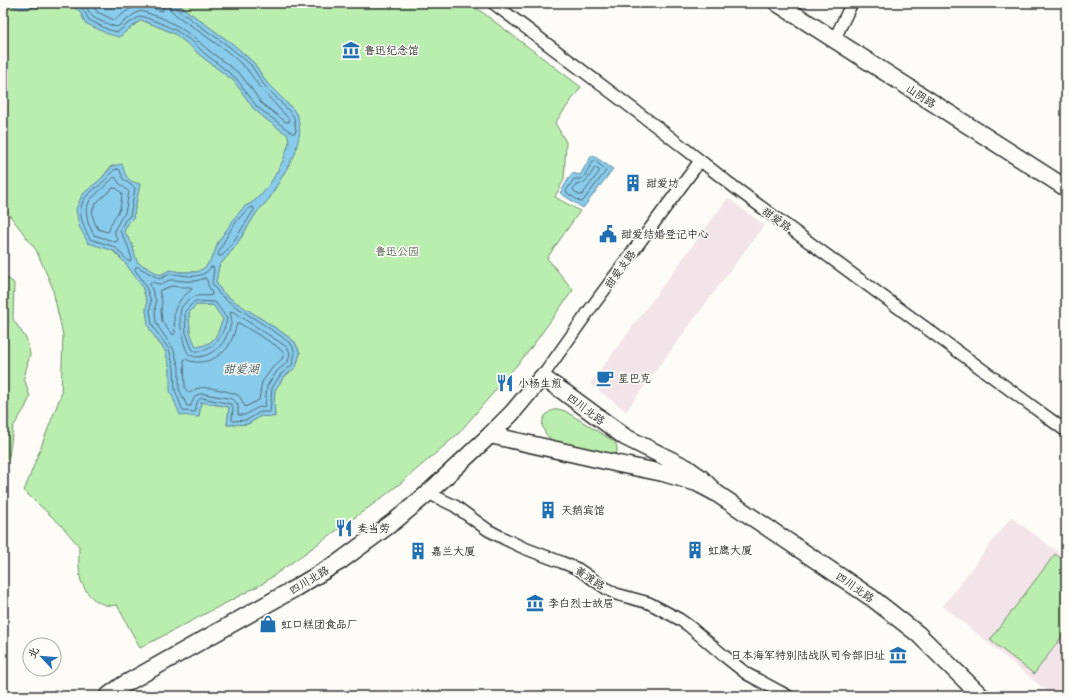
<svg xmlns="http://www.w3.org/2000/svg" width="1069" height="699" font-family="Mali,'LXGW WenKai TC',sans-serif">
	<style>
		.built { fill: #f3e4e9 }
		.green { fill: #baeeaf; stroke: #728c6d }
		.water { fill: #88cbea; stroke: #638b9e; fill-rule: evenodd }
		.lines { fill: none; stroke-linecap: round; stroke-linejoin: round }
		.shore { stroke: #506b77; stroke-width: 1 }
		.street-casing { stroke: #2b2b2b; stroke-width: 14 }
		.secondary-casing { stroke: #2b2b2b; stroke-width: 19 }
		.street { stroke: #fdfcf7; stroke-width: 11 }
		.secondary { stroke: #fdfcf7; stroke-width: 16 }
		.labels { text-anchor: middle; stroke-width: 3; stroke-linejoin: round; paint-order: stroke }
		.poi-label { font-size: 11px; fill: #2b2b2b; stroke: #fdfcf7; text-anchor: start }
		.street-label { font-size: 11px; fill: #2b2b2b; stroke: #fdfcf7 }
		.park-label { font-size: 11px; fill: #4f5c4c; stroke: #fdfcf7 }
		.water-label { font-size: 12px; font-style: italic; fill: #475b64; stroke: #fdfcf7 }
	</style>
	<rect width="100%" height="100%" fill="#fdfcf7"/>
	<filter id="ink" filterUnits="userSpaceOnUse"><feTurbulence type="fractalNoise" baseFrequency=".025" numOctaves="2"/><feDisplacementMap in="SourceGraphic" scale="8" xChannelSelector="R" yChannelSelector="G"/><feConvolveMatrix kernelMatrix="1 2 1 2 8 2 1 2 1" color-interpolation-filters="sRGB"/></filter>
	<g filter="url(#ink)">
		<!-- built -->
		<g class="built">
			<path d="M728,198L764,225L626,411L590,384Z"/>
			<path d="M1011,517L1066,558V696H1053L943,606Z"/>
		</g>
		<!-- green -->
		<g class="green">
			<path d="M3,3C10,3 15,8 21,8C35,10 69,0 80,11C82,14 84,20 85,23L119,37L129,29L141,20L159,27L175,34L190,46L201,56L234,81L254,109L267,120L288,135L289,143L283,161L273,179L263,193L253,202L244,207L218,242L214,254L206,267L197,272H180L170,270L160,275L137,262L132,244L124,231L129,222L133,218L140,184L132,182L111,166L102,178L82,195L102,246L113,251L126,264L142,286L147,302L146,311L156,340L165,350L170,368L171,391L199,417L201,402L229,407L227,425L248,424L261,416H275L274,403L275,390L284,377L296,367L300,353L295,342L283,333L234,301L222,292L216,282L219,266L235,247L257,212L269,199L295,154L292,108L267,83L254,63L234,45L176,3H470L581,87L555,123L566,142L564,179L555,197L580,211L547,258L573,290L528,352L458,434L402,482L379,500L262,584L140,648L117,605C103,608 92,600 85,589C84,586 82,584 81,581C78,569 79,557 79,546L61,525L24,491L61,395L63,335L52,286L36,250L11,217L3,209Z"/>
			<path d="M3,275L14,283L13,319L27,340L30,354L24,378L30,397L25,408L13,427L9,457L3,462Z"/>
			<path d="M196,305H213L223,319C216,337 216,343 195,348L190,332L189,313Z"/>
			<path d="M558,409L565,411L615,442L617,447V452L614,455L554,442C539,432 537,413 558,409Z"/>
			<path d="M1055,554L1066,562V631L1034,674L990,640Z"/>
		</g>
		<!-- water -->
		<g class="water">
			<path d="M7,3H176L234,45L254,63L267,83L292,108L298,116L300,132L295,154L269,199L257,212L235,247L219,266L216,282L222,292L234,301L283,333L295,342L300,353L296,367L284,377L275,390L274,403L275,417L261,416L248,424L227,425L229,407L201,402L199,417L180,415L170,391V368L165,350L151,332L148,325L146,311L147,302L142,286L126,264L114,251L88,243L79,226L76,209L82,195L102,178L112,166L122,164C126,176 126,181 140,184L133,218L129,222L124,231L132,244L137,262L160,275L170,270L180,272H197L206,267L214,254L218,242L236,216L244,207L253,202L263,193L273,179L283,161L289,143L288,135L267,120L254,109L234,81L201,56L190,46L175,34L159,27L141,20L129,29L119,37L108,34L85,23L80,11L71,6H43L20,9ZM196,305H213L223,319C216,337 216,344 196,347L190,332L189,313Z"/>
			<path d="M592,155L613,169L583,208L560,193L572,173L580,175Z"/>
		</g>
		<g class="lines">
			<!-- shore -->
			<g class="shore">
				<path d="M74,3L83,9L89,20L109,30L118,32L126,25L141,16L160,23L177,31L193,42L204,53L236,78L257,107L292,133H295L296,131L294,117L289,111L264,85L251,65L231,48L179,11L175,7L174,3"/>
				<path d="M83,3C88,7 88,13 93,17C97,20 112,26 117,27L136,13L141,11L162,18L179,27L196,39L207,49L240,74L253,91L261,103L286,122H289V119L261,89L247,69L228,52L176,15L170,9L169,3"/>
				<path d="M92,3L97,12L114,20C123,15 132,4 143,6C150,6 156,10 162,11L163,10V3"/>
				<path d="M593,161H595L605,169L606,171L583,201L581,202L567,193L566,191L574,179H580L583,178Z"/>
				<path d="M596,168L599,170V172L582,195H579L574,191L573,189L576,185C587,183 588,178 594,169Z"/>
				<path d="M117,169L120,170L123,179L135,188L130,216L125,220L120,231L128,246L132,259L130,261H128L115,247L90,239C83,226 76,211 85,198C90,191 99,187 104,181C109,177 111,170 117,169Z"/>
				<path d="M115,177L116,178L119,183L129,192L125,213L121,218L115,229V234L118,240L116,242L94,235L88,223L86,210L90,200Z"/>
				<path d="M113,188H116L122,193V195C121,200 121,207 119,211C115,217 110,223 109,231L107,232L98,229C85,206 97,203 113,188Z"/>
				<path d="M252,207L254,208V210L232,244L222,256H219L218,254C224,240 238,214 252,207Z"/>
				<path d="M136,267H138L160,279C164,277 168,274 172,274C186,275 201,281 211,267H213L214,269L212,283L219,294L232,304L281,336L292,345L295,353L292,365L281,374L272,388L270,412H260L247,420L233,421L232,419L233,408L231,404L202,398C195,400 197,407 195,412L183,411L175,390L174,368L169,349L155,330L152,324L150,311L151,301L145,284L135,270Z"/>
				<path d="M205,278L207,280C207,286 212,290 212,295C206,297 197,294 191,298C188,300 182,305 181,309C178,318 183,348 189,354C199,363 221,349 225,339C229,330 234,322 230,313L232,311L278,341L288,348L290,353L288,362L277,371L267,386L265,406L257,408L245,415H238V405L233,399L204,394C195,393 193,399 191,406H187L179,389V367L173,348L159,328L156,322L155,311L156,301L150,284L151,282C154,282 157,284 160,284C165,283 168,279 173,280C184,281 194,283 205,278Z"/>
				<path d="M172,286L180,287H191L192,289C190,291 187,293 185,295C171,309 174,315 175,333L173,335L169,331L162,321L161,311L162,301L159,291L161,290Z"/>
				<path d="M196,301L215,302L226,317L227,320C222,335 218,347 201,351C196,351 195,352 192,349L186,333L185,312L186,310L193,303Z"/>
				<path d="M239,323L275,345L283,352L284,354L282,359L273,367L262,382L261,387L259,400L245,407C243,404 242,399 239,396C234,392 206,386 199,388C195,389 192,392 188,393L185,388L184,360L186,359C200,367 218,359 228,347C232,341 235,331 237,324Z"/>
			</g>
			<!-- street casing -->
			<g class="street-casing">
				<g id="street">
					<path d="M493,3L665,133L734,187L1066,431"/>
					<path d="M834,40L852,3"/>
					<path d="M542,377L591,308L700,161"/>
					<path d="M428,493L455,506L488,530L505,539L524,548L561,562L578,569L607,589L616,594L649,603L679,619L689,626L723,655L747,674L788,696"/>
				</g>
			</g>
			<!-- secondary casing -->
			<g class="secondary-casing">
				<g id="secondary">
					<path d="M777,3L1066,188"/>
					<path d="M490,435L619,464L663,473L697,483L716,493L872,598L918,634L981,696"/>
					<path d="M108,696L123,685L292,590L339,562L396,520L428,493L490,435L512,413L542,377L564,392L625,437L687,468L701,478L716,493"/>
				</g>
			</g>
			<!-- street -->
			<use href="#street" class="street"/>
			<!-- secondary -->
			<use href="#secondary" class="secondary"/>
		</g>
	</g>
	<!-- icons -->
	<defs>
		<g id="museum-bare" transform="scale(1.38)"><path d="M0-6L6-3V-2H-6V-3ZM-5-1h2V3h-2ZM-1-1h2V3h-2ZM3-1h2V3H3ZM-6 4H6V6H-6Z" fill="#1f6fb2" stroke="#fdfcf7" stroke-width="2.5" paint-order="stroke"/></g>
		<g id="building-bare" transform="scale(1.38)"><path d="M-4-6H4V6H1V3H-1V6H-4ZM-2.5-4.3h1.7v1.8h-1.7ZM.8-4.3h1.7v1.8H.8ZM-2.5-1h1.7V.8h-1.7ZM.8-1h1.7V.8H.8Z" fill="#1f6fb2" stroke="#fdfcf7" stroke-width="2.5" paint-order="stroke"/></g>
		<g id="civic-bare" transform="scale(1.38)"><path d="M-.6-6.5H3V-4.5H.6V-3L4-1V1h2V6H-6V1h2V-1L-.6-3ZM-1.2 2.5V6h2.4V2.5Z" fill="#1f6fb2" stroke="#fdfcf7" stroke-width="2.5" paint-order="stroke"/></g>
		<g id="cafe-bare" transform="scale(1.38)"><path d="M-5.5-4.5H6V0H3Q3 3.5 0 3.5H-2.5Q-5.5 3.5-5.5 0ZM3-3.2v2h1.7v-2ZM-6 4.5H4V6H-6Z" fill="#1f6fb2" stroke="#fdfcf7" stroke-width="2.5" paint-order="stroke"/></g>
		<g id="restaurant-bare" transform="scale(1.38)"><path d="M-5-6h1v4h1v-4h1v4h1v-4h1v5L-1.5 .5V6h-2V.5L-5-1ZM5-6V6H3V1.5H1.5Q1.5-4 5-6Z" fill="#1f6fb2" stroke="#fdfcf7" stroke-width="2.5" paint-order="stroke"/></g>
		<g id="shop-bare" transform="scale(1.38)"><path d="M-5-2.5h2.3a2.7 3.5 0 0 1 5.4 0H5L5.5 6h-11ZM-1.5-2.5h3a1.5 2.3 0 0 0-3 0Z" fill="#1f6fb2" stroke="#fdfcf7" stroke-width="2.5" paint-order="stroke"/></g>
	</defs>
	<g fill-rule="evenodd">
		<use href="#museum-bare" x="351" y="50"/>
		<use href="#building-bare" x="633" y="183"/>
		<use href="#civic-bare" x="608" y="234"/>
		<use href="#cafe-bare" x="605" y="378"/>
		<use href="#restaurant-bare" x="505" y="383"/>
		<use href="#building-bare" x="548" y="510"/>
		<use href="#restaurant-bare" x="344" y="528"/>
		<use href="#building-bare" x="695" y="550"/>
		<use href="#building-bare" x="418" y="551"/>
		<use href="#museum-bare" x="535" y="603"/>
		<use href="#shop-bare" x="268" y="624"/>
		<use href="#museum-bare" x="898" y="655"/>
	</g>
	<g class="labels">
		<!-- poi labels -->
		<g class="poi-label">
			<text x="364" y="54">鲁迅纪念馆</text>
			<text x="646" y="187">甜爱坊</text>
			<text x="621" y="238">甜爱结婚登记中心</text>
			<text x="618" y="382">星巴克</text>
			<text x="518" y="387">小杨生煎</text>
			<text x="561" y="514">天鹅宾馆</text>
			<text x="357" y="532">麦当劳</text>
			<text x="708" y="554">虹鹰大厦</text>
			<text x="431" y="555">嘉兰大厦</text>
			<text x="548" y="607">李白烈士故居</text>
			<text x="281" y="628">虹口糕团食品厂</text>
			<text x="885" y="659" text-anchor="end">日本海军特别陆战队司令部旧址</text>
		</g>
		<!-- street labels -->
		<g class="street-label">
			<text transform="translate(921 96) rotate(33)" y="4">山阴路</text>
			<text transform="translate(777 219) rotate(36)" y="4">甜爱路</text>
			<text transform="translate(620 269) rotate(-54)" y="4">甜爱支路</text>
			<text transform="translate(586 409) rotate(37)" y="4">四川北路</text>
			<text transform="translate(590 578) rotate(33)" y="4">黄渡路</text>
			<text transform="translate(309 580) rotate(-31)" y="4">四川北路</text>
			<text transform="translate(855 587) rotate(35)" y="4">四川北路</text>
		</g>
		<!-- park labels -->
		<g class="park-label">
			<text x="397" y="255">鲁迅公园</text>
		</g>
		<!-- water labels -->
		<g class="water-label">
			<text x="241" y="373">甜爱湖</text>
		</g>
	</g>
	<!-- margin -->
	<rect width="1069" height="699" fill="none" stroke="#fdfcf7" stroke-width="16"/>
	<rect x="8" y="8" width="1053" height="683" fill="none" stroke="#2b2b2b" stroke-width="1.5" filter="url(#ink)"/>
	<!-- north arrow -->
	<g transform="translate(42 657) rotate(296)"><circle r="19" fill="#fdfcf7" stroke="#a9a8a5"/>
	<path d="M0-3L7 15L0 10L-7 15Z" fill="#1f6fb2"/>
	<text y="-6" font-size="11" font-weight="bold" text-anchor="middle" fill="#2b2b2b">北</text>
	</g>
</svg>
